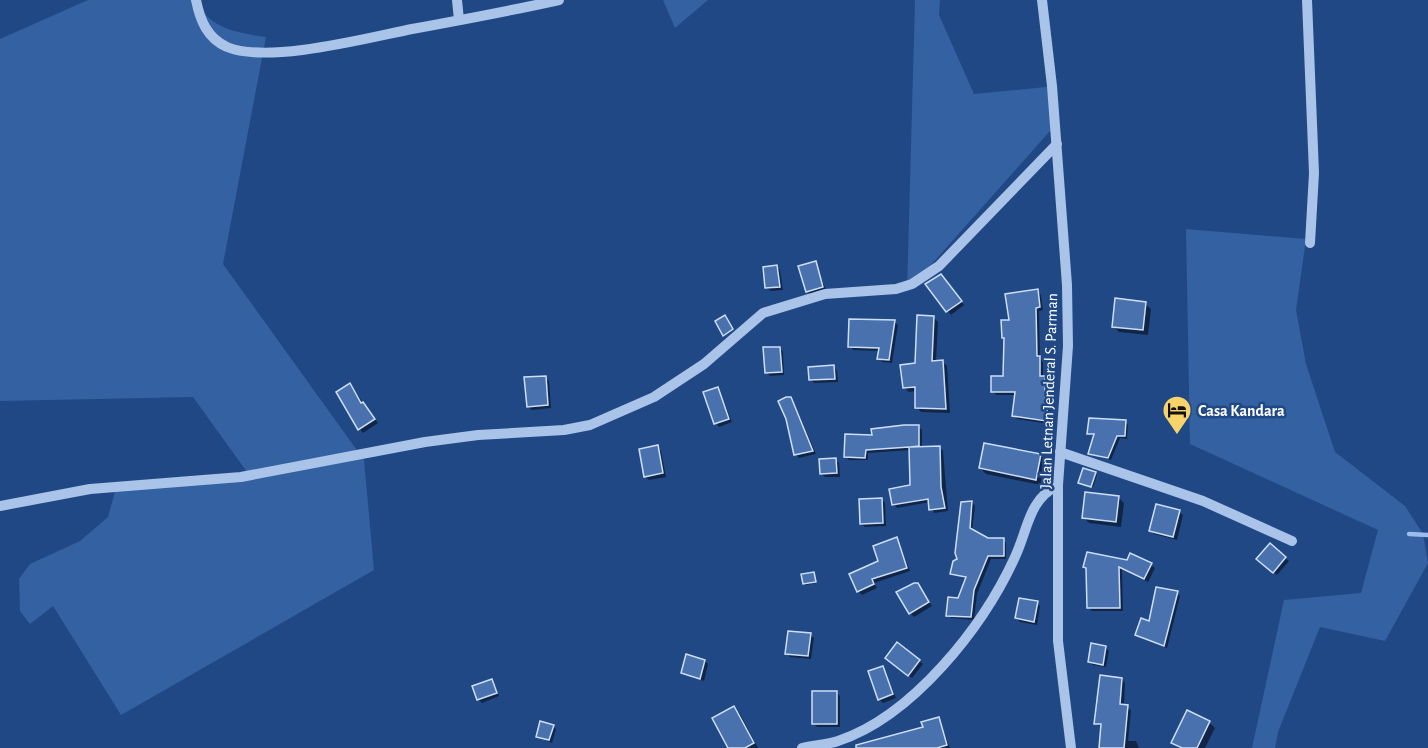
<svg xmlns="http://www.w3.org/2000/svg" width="1428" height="748" font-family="'Alegreya Sans',sans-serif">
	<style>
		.green { fill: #3461a2 }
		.shadow { fill: #0007 }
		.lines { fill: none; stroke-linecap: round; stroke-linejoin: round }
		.stream { stroke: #9cbdeb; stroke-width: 4.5 }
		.building { fill: #4971ad; stroke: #cddef7; stroke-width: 1.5 }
		.minor { stroke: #a9c3e9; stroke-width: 10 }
		.labels { text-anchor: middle; stroke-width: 5; stroke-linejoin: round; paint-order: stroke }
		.street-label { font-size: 16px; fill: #fff; stroke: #204885 }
		.poi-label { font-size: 16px; font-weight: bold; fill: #fff; stroke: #204885; text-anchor: start }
	</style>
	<rect width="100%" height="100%" fill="#204885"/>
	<!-- green -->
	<g class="green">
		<path d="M88,0H197C207,29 240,33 266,37L223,264L364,460L374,570L121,715L53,606L30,624L20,611L19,579L30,564L80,541L108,517L116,488L252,479L193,397L0,401V39Z"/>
		<path d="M663,0H708L675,28Z"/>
		<path d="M915,0H940L939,15L974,94L1056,86L1058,122L907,292Z"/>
		<path d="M1186,229L1306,239L1296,310L1306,364L1335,452L1405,506L1423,534L1428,563L1385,641L1320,627L1278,732L1275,748H1252L1284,600L1361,593L1378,530L1190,444Z"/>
	</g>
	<!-- shadow -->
	<g class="shadow">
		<path d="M815,263L826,290L811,295L807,291Z"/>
		<path d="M776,267L780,270L783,290L771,291L767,288Z"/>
		<path d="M944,279L964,305L951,315L927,285Z"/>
		<path d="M1037,291L1041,295L1043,310L1039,311L1040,358L1043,361V378L1048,381V407L1051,410L1049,424L1017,419L1013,416L1016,395H996L993,391L1005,378V340L1003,338L1011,322Z"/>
		<path d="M1145,304L1151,309L1148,335L1119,332L1113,326Z"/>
		<path d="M933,317L938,322L936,362H942L947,366L950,413L921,412L917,407V391L909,392L904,387Z"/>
		<path d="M894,322L898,325L892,363L882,362L879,358L880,351L853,350L850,346Z"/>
		<path d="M780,348L783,352L784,375L770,376L766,372Z"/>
		<path d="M834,367L837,371L838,382L814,383L811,380Z"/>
		<path d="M545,377L549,381L551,408L532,410L528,407Z"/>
		<path d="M350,385L378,423L363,433L348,413Z"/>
		<path d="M718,388L732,422L719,427L716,423Z"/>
		<path d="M790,399L794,403L816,454L799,458L796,454Z"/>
		<path d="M1125,422L1128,425L1127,439L1120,438L1111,460L1090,453L1095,437L1089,433Z"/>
		<path d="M918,426L922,430V448H940L943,451L948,511L934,513L930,502L897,508L894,504L912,486L911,450L868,453V460H849L845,456L874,437Z"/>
		<path d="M658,447L661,451L666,477L649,480L645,476Z"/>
		<path d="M1041,456L1046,461L1041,485L986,474L980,468Z"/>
		<path d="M835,459L839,463L840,477H825L822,474Z"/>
		<path d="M1084,470L1097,475L1093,487L1081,484Z"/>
		<path d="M1118,497L1124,503L1121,527L1089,523L1084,518Z"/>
		<path d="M882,499L885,503L886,526L865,527L861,523Z"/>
		<path d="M972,502L975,506L972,531L987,540H1003L1006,543V559H991L977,594L974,620L951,618L948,615L959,599L967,579L952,573L959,559Z"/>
		<path d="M1179,512L1183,515L1177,540L1154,534L1151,531Z"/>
		<path d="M897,539L910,571L874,583L877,588L862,595L858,591Z"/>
		<path d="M1285,558L1289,561L1277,575L1262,562Z"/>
		<path d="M1151,565L1155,568L1148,582L1122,569L1123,611H1092L1089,608L1088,569L1085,567Z"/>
		<path d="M814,573L816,583L806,585L804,584Z"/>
		<path d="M918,585L932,606L914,617L910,613Z"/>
		<path d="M1177,593L1180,596L1167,648L1140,638L1137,635Z"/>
		<path d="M1037,603L1040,606L1037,625L1020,622L1016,618Z"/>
		<path d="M810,635L814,638L811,659L790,657L787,653Z"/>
		<path d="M1105,647L1109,651L1106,667L1093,665L1089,662Z"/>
		<path d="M705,661L708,664L704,681L682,673Z"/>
		<path d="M919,661L923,664L912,678L890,662Z"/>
		<path d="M883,668L896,698L883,703L879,699Z"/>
		<path d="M1122,679L1125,683L1124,706L1131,710L1128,741H1136L1139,748H1100L1102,727L1095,723Z"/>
		<path d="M492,681L499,696L482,703L478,699Z"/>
		<path d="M836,692L840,696V727H817L813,723Z"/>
		<path d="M734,708L740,714L758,748H729Z"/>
		<path d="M939,719L950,748H878L924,728Z"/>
		<path d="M1209,722L1215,728L1205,748H1178L1173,743Z"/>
		<path d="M553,726L556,729L552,743L538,737Z"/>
	</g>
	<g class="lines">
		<!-- stream -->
		<path class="stream" d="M1409,534L1428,535"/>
	</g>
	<!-- building -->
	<g class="building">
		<path d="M816,261L823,287L806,292L798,266Z"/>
		<path d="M777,265L780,287L765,288L763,267Z"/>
		<path d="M941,274L962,301L946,312L925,284Z"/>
		<path d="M1038,289L1040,307L1036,308L1037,356H1040V376H1045V405H1048L1046,421L1012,416L1015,392H991V376H1003L1004,338H1002L1001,320H1009L1005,294Z"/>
		<path d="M1115,298L1146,302L1143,330L1112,327Z"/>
		<path d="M725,315L733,329L723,336L715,321Z"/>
		<path d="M917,315L934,316L932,361L943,360L946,409L915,408V387L903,388L900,365L915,363Z"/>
		<path d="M849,319L895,320L889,360L877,359L879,348L848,347Z"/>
		<path d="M763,347H780L782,372L765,373Z"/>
		<path d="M834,365L835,379L809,380L808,367Z"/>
		<path d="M546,376L548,405L527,407L524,377Z"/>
		<path d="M350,383L361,403L363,402L375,419L358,430L336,392Z"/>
		<path d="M718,387L729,419L714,424L703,392Z"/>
		<path d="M786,397H791L813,451L794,455L786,419L778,401Z"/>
		<path d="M1089,418L1126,420L1125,436H1117L1108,458L1088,454L1094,434H1087Z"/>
		<path d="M904,425H919V446L910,447L940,446L941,487L945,508L929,510L928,499L892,505L889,489L910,485L909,447L866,450L865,458L844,457L845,434L872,435L871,429Z"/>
		<path d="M984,443L1041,454L1036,480L979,468Z"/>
		<path d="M658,445L663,473L644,477L639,449Z"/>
		<path d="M836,458L837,473L820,474L819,459Z"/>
		<path d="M1083,468L1096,472L1091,487L1078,483Z"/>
		<path d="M1085,492L1119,496L1116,522L1082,518Z"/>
		<path d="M882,498L883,523L860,524L859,499Z"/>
		<path d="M972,501L970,528L988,538H1004V556H988L974,590L971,617L946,616L948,597L958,598L966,577L950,574L953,561L957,559L955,553L961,502Z"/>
		<path d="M1156,504L1180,510L1173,537L1149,531Z"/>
		<path d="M897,537L907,568L872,579L874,584L857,592L849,574L878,561L873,546Z"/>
		<path d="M1270,543L1286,557L1273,573L1256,559Z"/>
		<path d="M1087,552L1127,560L1130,553L1152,563L1144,579L1119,567L1120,608H1087L1086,568L1083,567Z"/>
		<path d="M814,572L816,582L803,584L801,574Z"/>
		<path d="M914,583H918L929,602L909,614L896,592Z"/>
		<path d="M1156,587L1178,591L1164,646L1135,635L1141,618L1149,621Z"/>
		<path d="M1019,598L1038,601L1034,622L1015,618Z"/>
		<path d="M788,631L811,633L808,656L785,654Z"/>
		<path d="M897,642L920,660L908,676L885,658Z"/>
		<path d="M1091,643L1106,646L1103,665L1088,662Z"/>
		<path d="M686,654L705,660L700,679L681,673Z"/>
		<path d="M883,666L893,694L878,700L868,671Z"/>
		<path d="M1100,675L1122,678L1120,704L1128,705L1124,748H1099L1101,724H1094Z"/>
		<path d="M492,679L497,693L477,700L472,686Z"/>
		<rect x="812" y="691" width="25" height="33"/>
		<path d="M734,706L754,743L745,748H728L712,718Z"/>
		<path d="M1187,710L1210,721L1197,748H1182L1171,743Z"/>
		<path d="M939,717L947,745L937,748H856V745L923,727L921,722Z"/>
		<path d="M540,721L554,725L549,740L536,737Z"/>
	</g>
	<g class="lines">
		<!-- minor -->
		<g class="minor">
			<path d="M196,0C200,20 207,38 227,47C268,64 367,38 412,29C461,20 510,11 559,0"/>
			<path d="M457,0L459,20"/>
			<path d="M1042,0L1052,86L1067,285L1068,346L1058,485V641L1071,748"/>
			<path d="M1307,0L1314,173L1310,243"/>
			<path d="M1060,452L1203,501L1292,541"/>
			<path d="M0,506L90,489L241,477L425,442L478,435L564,430L590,425L654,397L704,364L763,313L825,294L896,289L912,284L939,266L1057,144"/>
			<path d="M802,748C814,745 827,745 838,741C913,716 983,627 1015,557C1028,530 1028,500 1058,485"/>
		</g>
	</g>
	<!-- icons -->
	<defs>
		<g id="hotel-pin" transform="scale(1.5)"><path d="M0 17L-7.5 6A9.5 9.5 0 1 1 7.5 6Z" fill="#f6d46a" stroke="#204885"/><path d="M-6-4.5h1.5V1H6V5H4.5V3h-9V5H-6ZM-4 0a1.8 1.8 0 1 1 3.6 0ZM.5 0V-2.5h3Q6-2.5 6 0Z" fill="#111"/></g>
	</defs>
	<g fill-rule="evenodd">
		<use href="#hotel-pin" x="1177" y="410"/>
	</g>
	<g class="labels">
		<!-- street labels -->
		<g class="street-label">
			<text transform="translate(1048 391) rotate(-88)" y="6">Jalan Letnan Jenderal S. Parman</text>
		</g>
		<!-- poi labels -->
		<g class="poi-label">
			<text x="1198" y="416">Casa Kandara</text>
		</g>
	</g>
</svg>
